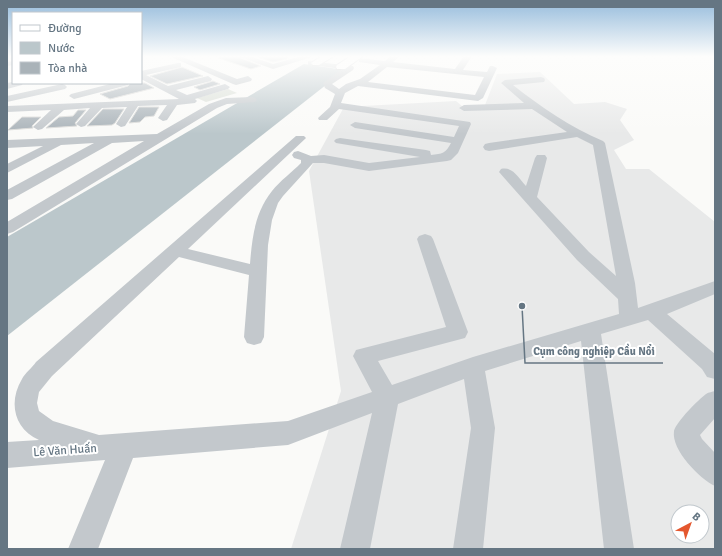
<svg xmlns="http://www.w3.org/2000/svg" width="722" height="556" font-family="Signika,sans-serif">
	<style>
		.built { fill: #e8e9e9; fill-rule: evenodd }
		.green { fill: #dadfd7 }
		.water { fill: #bbc7cb }
		.building { fill: #aab3b9; stroke: #dcdcda }
		.lines { fill: none; stroke-linecap: round; stroke-linejoin: round }
		.major-casing { stroke: #b5babe; stroke-width: 2 }
		.minor { fill: #c3c8cc; fill-rule: evenodd }
		.major { fill: #fff; fill-rule: evenodd }
		.labels { text-anchor: middle; stroke-width: 4; stroke-linejoin: round; paint-order: stroke }
		.near-street-label { font-size: 12px; fill: #657683; stroke: #fff }
		.leader { fill: none; stroke: #657683; stroke-width: 1.5 }
		.callout-dot { fill: #657683; stroke: #fff; stroke-width: 1.5 }
		.callout-label { font-size: 11px; text-anchor: middle; font-weight: bold; fill: #657683; stroke: #fff; stroke-width: 4; stroke-linejoin: round; paint-order: stroke }
	</style>
	<rect width="100%" height="100%" fill="#fafaf8"/>
	<!-- built -->
	<path class="built" d="M540,72L574,104L605,102L627,109L620,120L634,140L614,150L626,169H649L715,222V549H291L341,391L309,171L344,107L456,101L462,106L485,105L497,74ZM678,512H702V536H678Z"/>
	<!-- green -->
	<path class="green" d="M228,89L237,93L206,102L197,98Z"/>
	<!-- water -->
	<path class="water" d="M304,64L345,70L7,336V237Z"/>
	<!-- building -->
	<g class="building">
		<path d="M219,56H236L261,66L251,69L218,58Z"/>
		<path d="M254,56H287V59L273,62Z"/>
		<path d="M182,67L203,76L167,84L150,76Z"/>
		<path d="M213,81L220,84L200,90L194,87Z"/>
		<path d="M130,83H145L154,88L110,99L100,94L128,86Z"/>
		<path d="M139,107H159L154,116L145,117L140,122L129,123Z"/>
		<path d="M103,109H124L115,123L112,125L87,126Z"/>
		<path d="M78,110H86L75,123L77,126L46,128L59,117L73,116Z"/>
		<path d="M22,117H41L32,126L33,128L8,130Z"/>
	</g>
	<g class="lines">
		<!-- major casing -->
		<g class="major-casing">
			<g id="major">
				<path d="M322,56H334L319,65H313L311,63Z"/>
				<path d="M351,56H363L345,69H337L336,67L337,65Z"/>
			</g>
		</g>
		<!-- minor -->
		<g class="minor">
			<path d="M141,56H146L141,58Z"/>
			<path d="M169,56H180L237,79L248,76L252,79L251,81L236,85L233,84Z"/>
			<path d="M237,56H249L273,64L302,56H315L273,69Z"/>
			<path d="M391,56L399,57L393,62L455,69L464,56H472L463,70L487,72L490,66H493L497,68L483,98L478,101L358,86L345,93L341,103L470,122L471,124L458,153L451,160L447,161L369,171L324,163H313L283,196L278,203L272,220L268,245L264,337L261,343L254,345L247,343L244,337L249,275L179,257L52,376L39,392L37,403L39,411L53,421L99,435L288,421L372,392L353,356L356,350L446,327L417,239L419,236L425,234L431,236L433,239L468,332L465,338L378,361L392,385L473,357L619,314L618,299L577,260L499,172L501,169C513,166 519,179 526,186L535,158L537,155H545L547,158L537,197L589,252L616,276L593,145L577,137L489,151L485,150L483,147L485,144L489,143L567,132L532,109L464,111L459,108L464,105L524,103L501,83L505,80L541,77L544,78L545,80L544,82L513,85C541,107 570,127 603,141L605,143L635,283L638,308L715,281V294L667,314L715,354V379L707,377L702,369L648,320L601,334L634,549H604L581,341L485,371L495,428L483,549H453L471,428L464,379L398,404L370,549H340L372,413L288,445L133,458L98,549H68L105,460L7,468V442L39,440C14,429 8,402 22,379C25,373 32,368 36,362L296,136H304L306,138L188,249L250,264C252,238 255,212 272,191C280,181 292,172 301,163V160L294,158L292,155L294,152L298,151L311,156L324,155L369,163L420,157L336,143L334,141L336,139L340,138L426,150L430,151L431,155C442,154 446,153 451,143L355,128L350,125L355,122L454,137L459,126L339,109L327,120H319L318,118L330,107L335,94L325,88L323,83L342,69L311,65H308V61L353,66L354,68L353,70L332,84L339,89L346,84L360,79L380,65L359,62V58L385,61ZM387,67L484,77L475,95L368,82Z"/>
			<path d="M13,61V65L7,66V62Z"/>
			<path d="M178,63H181V67L146,75L168,86L208,76L212,79L211,81L176,90L187,95L225,84L230,87L228,89L195,99L197,101L195,103L177,105L167,120L163,121L158,118L167,105L138,106L125,126L121,127L116,124L127,107L102,108L85,126L81,127L76,124L90,108L64,110L42,129L38,130L33,127L51,110L7,112V106L179,99L141,79V71Z"/>
			<path d="M13,82V83H23L22,85L7,89V83Z"/>
			<path d="M114,83H129L128,85L74,99L69,96L71,94Z"/>
			<path d="M62,84L65,85L67,87L65,89L7,102V96Z"/>
			<path d="M252,97L255,98L257,100L255,102L227,104L217,108L13,232L7,234V222L144,141L112,143L12,199L7,200V190L94,143L61,145L7,173V164L43,146L7,148V140L157,134L209,104L226,98Z"/>
			<path d="M715,391V418L700,435L702,439L715,453V486C700,479 671,450 674,431C676,422 699,399 706,394C709,392 712,392 715,391Z"/>
		</g>
		<!-- major -->
		<use href="#major" class="major"/>
	</g>
	<!-- sky -->
	<linearGradient id="sky" x2="0" y2="1"><stop stop-color="#96bcdc"/><stop offset="0.42" stop-color="#fdfdfc"/><stop offset="1" stop-color="#fdfdfc" stop-opacity="0"/></linearGradient>
	<rect width="722" height="134" fill="url(#sky)"/>
	<g class="labels">
		<!-- near-street labels -->
		<g class="near-street-label">
			<text transform="translate(65 450) rotate(-4)" y="4">Lê Văn Huấn</text>
		</g>
	</g>
	<!-- callouts -->
	<path class="leader" d="M522 306L525 363H663"/>
	<circle class="callout-dot" cx="522" cy="306" r="4"/>
	<g class="callout-label">
		<text x="594" y="355">Cụm công nghiệp Cầu Nổi</text>
	</g>
	<!-- border -->
	<rect width="722" height="556" fill="none" stroke="#657683" stroke-width="16"/>
	<!-- legend -->
	<rect x="12" y="12" width="130" height="72" fill="#ffffff" stroke="#c1c8cd"/>
	<rect x="20" y="25" width="20" height="6" fill="#ffffff" stroke="#c1c8cd"/>
	<text x="48" y="32" font-size="12" fill="#657683">Đường</text>
	<rect x="20" y="42" width="20" height="12" fill="#bbc7cb" stroke="#c1c8cd"/>
	<text x="48" y="52" font-size="12" fill="#657683">Nước</text>
	<rect x="20" y="62" width="20" height="12" fill="#aab3b9" stroke="#c1c8cd"/>
	<text x="48" y="72" font-size="12" fill="#657683">Tòa nhà</text>
	<!-- north arrow -->
	<g transform="translate(690 524) rotate(41)"><circle r="19" fill="#ffffff" stroke="#c1c8cd"/>
	<path d="M0-3L7 15L0 10L-7 15Z" fill="#e4572e"/>
	<text y="-6" font-size="11" font-weight="bold" text-anchor="middle" fill="#657683">B</text>
	</g>
</svg>
